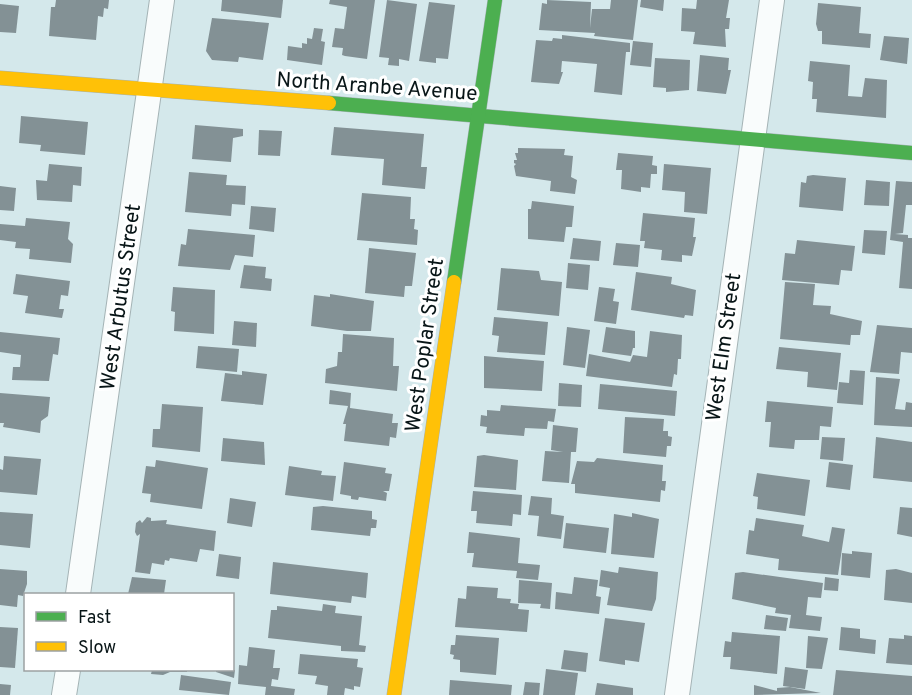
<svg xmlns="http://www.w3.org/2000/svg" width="912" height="695" font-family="Overpass,sans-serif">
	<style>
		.building { fill: #839195 }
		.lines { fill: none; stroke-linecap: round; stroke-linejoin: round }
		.street-casing { stroke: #a4b3b5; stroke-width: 26 }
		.fast-casing { stroke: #a4b3b5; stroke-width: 15 }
		.slow-casing { stroke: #a4b3b5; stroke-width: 15 }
		.street { stroke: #f9fcfc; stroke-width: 24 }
		.fast { stroke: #4caf50; stroke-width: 14 }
		.slow { stroke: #ffc107; stroke-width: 14 }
		.labels { text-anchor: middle; stroke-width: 6; stroke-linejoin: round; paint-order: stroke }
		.street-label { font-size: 21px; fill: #081517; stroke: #fff }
	</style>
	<rect width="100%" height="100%" fill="#d4e8eb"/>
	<!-- building -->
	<g class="building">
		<path d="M56,0H109L108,9L104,8L103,17L98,16L96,40L49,36L51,7H55Z"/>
		<path d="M222,0H283L281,18L221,11Z"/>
		<path d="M330,0H375L367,59L345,56L342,55L343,48L332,47L335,28L344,29L347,7L329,4Z"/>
		<path d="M387,0L417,4L409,61L399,59V66L388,65L389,58L379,57Z"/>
		<path d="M547,0L591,2L590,28L592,9H610L611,0H638L633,40L594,36L595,33L539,30L542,3L547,4Z"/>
		<path d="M641,0H664L663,11L640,7Z"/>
		<path d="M697,0H729L726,18H730L729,29H725L726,47L693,44L695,32L681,31L682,8L696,9Z"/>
		<path d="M429,2L455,5L448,59L436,58V63L419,61Z"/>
		<path d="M818,3L861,7L859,33L871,34L870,48L822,44V31H818L816,24Z"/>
		<path d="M0,4L19,6L16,33L0,32Z"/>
		<path d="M212,18L269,23L263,60L239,57L238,62L212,60L206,51Z"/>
		<path d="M314,28L323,29L321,41L325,42L322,65L287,60L288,46L302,48V43L307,44V38L312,39Z"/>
		<path d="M562,35L630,43V52H626L622,95L594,92L597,64L562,61L561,72H563L559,84L531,82L536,40L552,41L553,38L562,39Z"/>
		<path d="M884,36L909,38L907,64L880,60Z"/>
		<path d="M633,41L653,43L651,67L630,65Z"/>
		<path d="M700,55L729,58L728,70H731L726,94L697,91Z"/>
		<path d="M655,58L690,60L689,90L666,92V88L653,87Z"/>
		<path d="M810,61L850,65L848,96L862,97L865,78L887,80L886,118L816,112L817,99H812L813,82L808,81Z"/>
		<path d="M21,116L88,122L85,155L40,151L41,145L19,143Z"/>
		<path d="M195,125L243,129V136L233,138L231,162L192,159Z"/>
		<path d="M334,127L424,134L421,167H427L425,189L382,185L384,159L331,155Z"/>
		<path d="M259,130L282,131L280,156L258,155Z"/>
		<path d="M518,148L565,149L564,155L573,156L571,177L577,180L575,194L550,191L551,181L516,176L514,166L516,164L514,163V160H517L515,153H518Z"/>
		<path d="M618,153L653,156L652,165L657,166V174H651L650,188L641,187V192L621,189L622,170H616Z"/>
		<path d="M49,164L82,167L81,186L73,185L72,202L37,200L36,180L47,181Z"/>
		<path d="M664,164L711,168L707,214L684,212L685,192L662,190Z"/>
		<path d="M189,172L227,175L226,185L246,186L245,205L232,204L231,216L185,212Z"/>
		<path d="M813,175L846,178L843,211L799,207L801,182L806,183L807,176Z"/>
		<path d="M866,180L890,182L889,206L864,205Z"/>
		<path d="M896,181L912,182V205H906L903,233L895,234L908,235V238H912V289L899,288L903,242L890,240Z"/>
		<path d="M0,186L16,188L14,211L0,210Z"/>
		<path d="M362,193L411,197L410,219H415L414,229L418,230L417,245L357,240Z"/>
		<path d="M532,201L574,206L572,227H566L564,242L528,239V209H531Z"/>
		<path d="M251,206L276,208L274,232L249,229Z"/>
		<path d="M643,213L695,218L693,237H696L692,256L682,255V262L661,260L662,250L644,248L645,241H640Z"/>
		<path d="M26,218L70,222L68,239L73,244L71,263L29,259L30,249L15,248L16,242L0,240V224L25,226Z"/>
		<path d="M188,229L255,235L253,257L235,255L230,270L178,266L181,244L186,245Z"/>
		<path d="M864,230L887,231L885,255L862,253Z"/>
		<path d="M573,238L601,241L599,261L570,259Z"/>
		<path d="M797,240L855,246L852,271L841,270L839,285L782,280L785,253L795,254Z"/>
		<path d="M616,243L640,245L638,267L613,265Z"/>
		<path d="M369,248L416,253L412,286H405L404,297L365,293Z"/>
		<path d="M568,263L590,265L588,290L566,288Z"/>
		<path d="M244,265L266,267L265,278L272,279L271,291L240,288Z"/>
		<path d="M501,268L539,271L541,280L562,282L559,316L497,310Z"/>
		<path d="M636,272L672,277L671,284L696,290L693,316L685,315L684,318L631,310Z"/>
		<path d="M16,274L70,281L68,296L61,295L59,309H64L62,318L25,313L28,296L13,294Z"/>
		<path d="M785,282L815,284L813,305L831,306L830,314L862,321L860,335H851L850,345L780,339Z"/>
		<path d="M173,287L215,290L214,334L174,331L175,312L171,311Z"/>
		<path d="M599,287L615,289L613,301L619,302L616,324L594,321Z"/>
		<path d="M330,294L374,301L371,331H347L311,326L314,295L330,297Z"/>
		<path d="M494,317L548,322L545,355L497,352L499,336L492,335Z"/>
		<path d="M234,321L257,323L256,347L232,345Z"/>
		<path d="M877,325L912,328V353L901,352L899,374L870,372Z"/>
		<path d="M567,327L590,330L585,368L563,365Z"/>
		<path d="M606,327L635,331V348H633L631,356L602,352Z"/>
		<path d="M650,331L682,335L681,359H678L677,375L674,374L672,387L586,376L589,354L630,362L633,355L647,357Z"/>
		<path d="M0,332L60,338L58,355L53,354L49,381L12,380L13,367H20L21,355L0,352Z"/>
		<path d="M343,334L394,338L393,366H399L397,391L325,383L326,369L337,366L338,352H342Z"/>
		<path d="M198,346L239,349L237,372L196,368Z"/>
		<path d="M779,347L841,353L837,390L807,387L808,372L776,369Z"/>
		<path d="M484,356L544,361L542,391L484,388Z"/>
		<path d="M850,370L865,371L863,405L837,403L839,382L849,383Z"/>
		<path d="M242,371L267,374L263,405L221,401L225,373L242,375Z"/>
		<path d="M876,377L900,379L895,409L905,410L906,402L912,403V427L874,425Z"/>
		<path d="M559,383L582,385L581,407L558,406Z"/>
		<path d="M600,384L677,391L675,416L598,409Z"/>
		<path d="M330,390L351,393L350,408L393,414L392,423H398L396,438L390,437L389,446L344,441L346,424H343L348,406L329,404Z"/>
		<path d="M0,393L50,397L48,416L41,421L40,433L3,427L4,423H0Z"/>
		<path d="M767,401L833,407L831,427L820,426L819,440H795L794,449L769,447L771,422H765Z"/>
		<path d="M162,404L203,407L200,452L152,447L153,429H160Z"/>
		<path d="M501,405L556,409L554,422L548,421L547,429L525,428L524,436L486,433L487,427L480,426L481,415L487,416V410L500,411Z"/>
		<path d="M625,417L664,419L663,431H668V436L672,437L671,446H667L666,457L623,453Z"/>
		<path d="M553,425L578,428L576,452H571L569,483L542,481L545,451L563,452L551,450Z"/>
		<path d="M822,437L845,438L843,461L820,459Z"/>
		<path d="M876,437L912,442V482L873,478Z"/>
		<path d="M223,438L264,442L265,465L221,461Z"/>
		<path d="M484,455L518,460L516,490L474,487L477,456Z"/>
		<path d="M4,456L41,459L37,495L0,492V469L3,470Z"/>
		<path d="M597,458L663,465L662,481H666L665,491L661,490L660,502L575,493V484H571L577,461L594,462Z"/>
		<path d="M156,460L208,468L202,509L150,502L151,494L142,493L146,466L155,467Z"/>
		<path d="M344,462L386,468L385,473L392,474L389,491H383L387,493L386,501L359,497L358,500L351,499V496L340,494Z"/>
		<path d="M829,462L853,465L850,490L826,487Z"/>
		<path d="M289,466L322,471L321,475L336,476L333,501L285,495Z"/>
		<path d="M757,473L810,480L805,516L757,509L758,497L753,496Z"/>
		<path d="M473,491L522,495L521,515L513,514L512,526L476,523L477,511H471Z"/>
		<path d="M531,496L552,498L551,514L564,516L561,539L537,536L539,516L528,515Z"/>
		<path d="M230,498L256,502L252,527L227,523Z"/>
		<path d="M323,506L372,511V519L377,520L376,528H371L370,536L311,530L313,507Z"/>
		<path d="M900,507L912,508V537L897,534Z"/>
		<path d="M0,512L33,514L30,548L0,545Z"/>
		<path d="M632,513L659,519L654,558L611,554L614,514L632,517Z"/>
		<path d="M147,517L151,518V521L167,520L166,524L216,531L214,551L200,549L197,562L170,558L169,561L165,560L164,565L152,563L150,574L135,572L140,534L137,536L135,532L136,523L140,520L142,523Z"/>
		<path d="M756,518L804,525L802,536L829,542L832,527L845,529L838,575L778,570L779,559L746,554L749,530L754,531Z"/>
		<path d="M566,523L609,528L606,553L563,548Z"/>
		<path d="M469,532L520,538L518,563L540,565L538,580L516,578L517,571L472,567L474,553H467Z"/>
		<path d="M852,551L872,553L870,578L841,575L842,553L852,554Z"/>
		<path d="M219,554L241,557L239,579L216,576Z"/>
		<path d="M273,562L368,573L366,598L352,596L351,603L270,594Z"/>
		<path d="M619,567L658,572L656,599L652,611L607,605L610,588L599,586L601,570L618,573Z"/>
		<path d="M0,569L27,571V584L23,596L18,595L17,607L0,605Z"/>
		<path d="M896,569L912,573V603L884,600L886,570Z"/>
		<path d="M743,572L823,583L821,598L808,597L806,615L822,617L820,631L789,628L791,615L775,613L776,608L732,599L735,573Z"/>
		<path d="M132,577L166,580L164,594H128Z"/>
		<path d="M574,577L598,580L596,596L601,597L599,614L555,609L556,592L572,594Z"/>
		<path d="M825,577L839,579L838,591L824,590Z"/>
		<path d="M519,580L552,583L550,609L540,608L541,604L518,603Z"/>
		<path d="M467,586L498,588L497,598L511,599L510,603L519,604L518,609L529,610L527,632L455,627L458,598L466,599Z"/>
		<path d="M323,604L336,606L335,613L362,616L359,645L366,646L365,652L341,651V646L268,638L271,610H277V606L322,611Z"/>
		<path d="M766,615L788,618L786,631L764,629Z"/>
		<path d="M605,618L645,623L639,662L625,660V665L599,661Z"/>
		<path d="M0,627L18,628L15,668L0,667Z"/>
		<path d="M841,627L860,629V638L876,640L875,654L839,650Z"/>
		<path d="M732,632L780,636L777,674L730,669L731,657H723L725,641L731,642Z"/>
		<path d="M456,635L499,638L496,675L460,672V660L453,659L454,655L450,654L451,645H455Z"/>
		<path d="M904,635L912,636V665L886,663L889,638L904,639Z"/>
		<path d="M808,636L828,638L822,669L806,668Z"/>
		<path d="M249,647L275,650L273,668H280L278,680L272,679L271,686L295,689L294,695H265L266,687L238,684L239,665L247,666Z"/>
		<path d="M564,650L588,653L586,672L561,669Z"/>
		<path d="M300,654L358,659L357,667L363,668L360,687L354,686V690L345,688L344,695H327L328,686L315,684L317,676L298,674Z"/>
		<path d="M785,667L808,670L805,689L783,686Z"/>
		<path d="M546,669L578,673L575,695H543Z"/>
		<path d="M152,670H187V672H170L163,675L151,674Z"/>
		<path d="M216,670H235L234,678L216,672Z"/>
		<path d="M836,670L912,676V695H833Z"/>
		<path d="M181,675L231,682L229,695L179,690Z"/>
		<path d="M450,680L512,685L511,695H449Z"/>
		<path d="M525,682L540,683L539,695H523Z"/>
		<path d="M597,683L633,688V695H595Z"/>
		<path d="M0,684L11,685L10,695H0Z"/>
		<path d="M754,685L777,691V688L790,687L821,693L754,695Z"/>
	</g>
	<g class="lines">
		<!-- street casing -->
		<g class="street-casing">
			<g id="street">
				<path d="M78,594L162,0"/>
				<path d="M64,695L68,670"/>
				<path d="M677,695L772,0"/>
			</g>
		</g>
		<!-- fast casing -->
		<g class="fast-casing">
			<g id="fast">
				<path d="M329,103L912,153"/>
				<path d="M454,282L495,0"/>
			</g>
		</g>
		<!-- slow casing -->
		<g class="slow-casing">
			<g id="slow">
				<path d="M0,78L329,103"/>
				<path d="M394,695L454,282"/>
			</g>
		</g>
		<!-- street -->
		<use href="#street" class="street"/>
		<!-- fast -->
		<use href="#fast" class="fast"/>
		<!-- slow -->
		<use href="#slow" class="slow"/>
	</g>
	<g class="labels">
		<!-- street labels -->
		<g class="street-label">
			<text transform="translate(377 86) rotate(4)" y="7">North Aranbe Avenue</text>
			<text transform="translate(120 297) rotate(-82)" y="7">West Arbutus Street</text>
			<text transform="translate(424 345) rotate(-82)" y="7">West Poplar Street</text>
			<text transform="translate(723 347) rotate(-82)" y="7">West Elm Street</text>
		</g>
	</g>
	<!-- legend -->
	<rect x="24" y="593" width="210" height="78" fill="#ffffff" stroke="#9ca1a2" stroke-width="1.5"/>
	<rect x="36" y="612" width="30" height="9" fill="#4caf50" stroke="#9ca1a2" stroke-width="1.5"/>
	<text x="78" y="623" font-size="18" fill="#081517">Fast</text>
	<rect x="36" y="642" width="30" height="9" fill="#ffc107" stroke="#9ca1a2" stroke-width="1.5"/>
	<text x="78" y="653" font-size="18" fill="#081517">Slow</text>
</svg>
